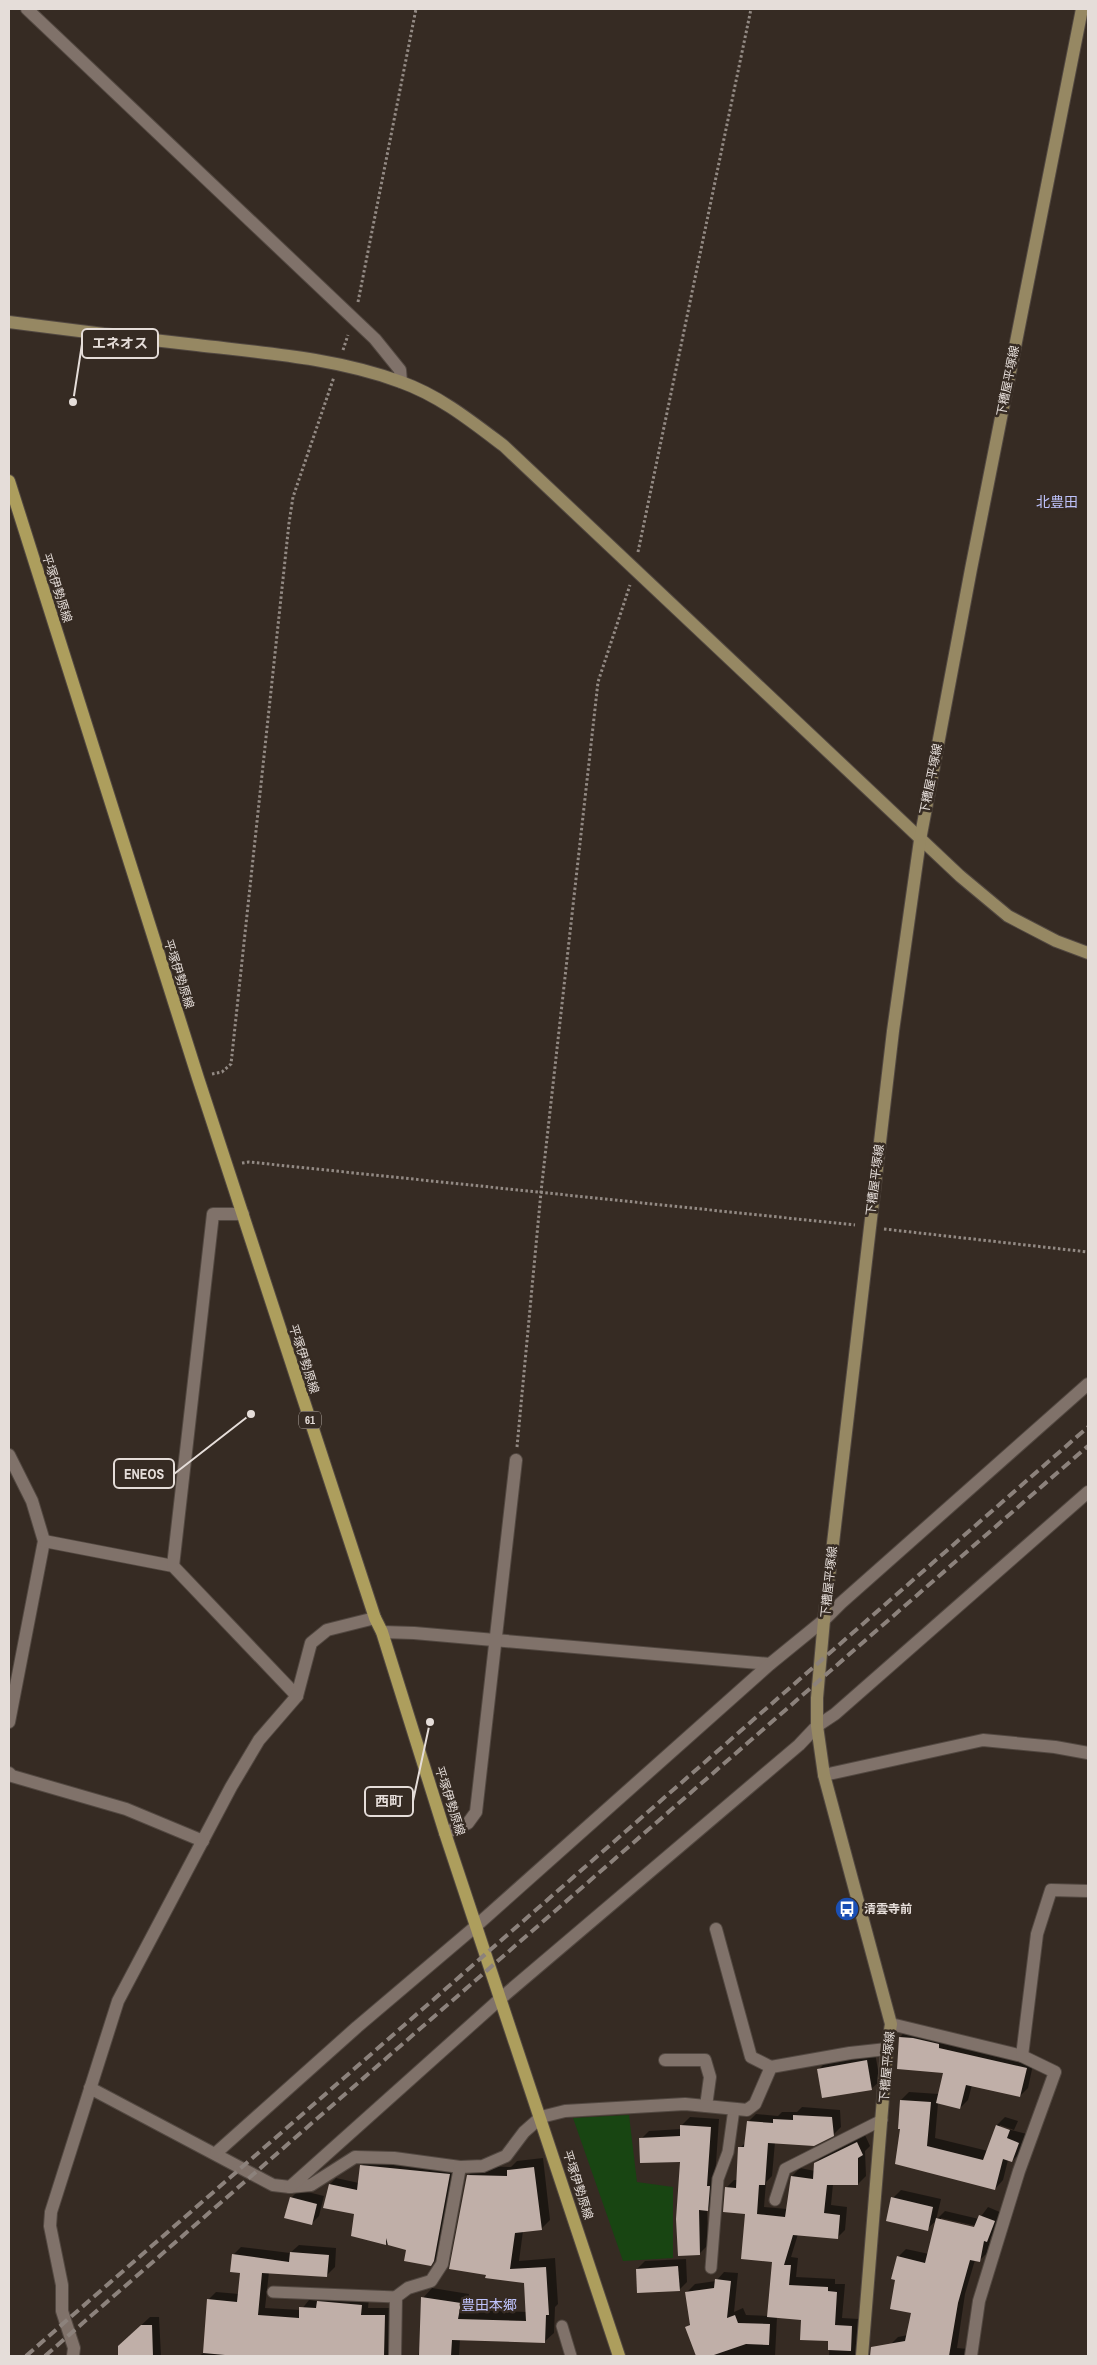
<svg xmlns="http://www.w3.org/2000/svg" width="1097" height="2365" font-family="'Archivo Narrow','Noto Sans JP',sans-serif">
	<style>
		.green { fill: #184512 }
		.shadow { fill: #0007; fill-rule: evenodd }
		.building { fill: #c0afa8 }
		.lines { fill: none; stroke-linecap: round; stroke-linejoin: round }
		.lane-casing { stroke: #524841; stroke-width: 13 }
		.street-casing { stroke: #524841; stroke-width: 14 }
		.secondary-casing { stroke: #524841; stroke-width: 14 }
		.primary-casing { stroke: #524841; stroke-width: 14 }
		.path { stroke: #938a84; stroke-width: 3; stroke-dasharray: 2.5 2.5; stroke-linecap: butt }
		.lane { stroke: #80726a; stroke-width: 11 }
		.street { stroke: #80726a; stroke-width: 12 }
		.secondary { stroke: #968863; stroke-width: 12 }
		.primary { stroke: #ad9e5d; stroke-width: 12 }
		.rail { stroke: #8c827c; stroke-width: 4; stroke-dasharray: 10 5; stroke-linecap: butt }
		.labels { text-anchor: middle; stroke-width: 5; stroke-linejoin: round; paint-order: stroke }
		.shield { fill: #362b23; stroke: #b0a8a2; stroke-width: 1 }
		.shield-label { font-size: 11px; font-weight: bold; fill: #e5ddd9 }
		.street-label { font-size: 12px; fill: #e5ddd9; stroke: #362b23 }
		.poi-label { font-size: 12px; font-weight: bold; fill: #e5ddd9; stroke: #362b23; text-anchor: start }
		.neighbourhood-label { font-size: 14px; fill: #bfc3fc; stroke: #362b23 }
		.leader { fill: none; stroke: #e5ddd9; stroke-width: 2 }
		.callout-dot { fill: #e5ddd9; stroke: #362b23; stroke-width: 2 }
		.callout { fill: #362b23; stroke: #e5ddd9; stroke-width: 2 }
		.callout-label { font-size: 14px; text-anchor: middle; font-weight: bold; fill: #e5ddd9 }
	</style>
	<rect width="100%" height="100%" fill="#362b23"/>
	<!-- green -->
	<path class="green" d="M629,2115L637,2182L673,2187V2258L623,2261L573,2118Z"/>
	<!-- shadow -->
	<g class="shadow">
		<path d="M908,2029L1034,2060L1028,2088L1020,2096L972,2085L968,2100L960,2108L938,2103L935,2138L988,2151L997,2125L1005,2117L1018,2121L1014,2130L1000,2125V2127L1027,2134L1020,2153L1012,2161L1008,2160L1003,2180L995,2189L896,2163L902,2128L901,2100L909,2092L939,2094L945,2072L900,2037Z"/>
		<path d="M875,2053L880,2081L871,2089L819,2069L827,2061Z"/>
		<path d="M802,2107L840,2110L841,2127L833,2135L775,2142L772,2176L766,2182L764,2207L787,2209L792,2176L800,2168L815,2171V2163L824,2155L865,2135L870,2146L865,2151L866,2176L858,2184H833L831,2205L847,2207L845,2230L837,2238L798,2234L791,2257L798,2258L796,2277L835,2279V2284H845L842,2318L859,2319L857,2356H829L830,2340L802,2319L777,2317L775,2356H706L686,2328L691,2323L687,2292L695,2284L716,2281L724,2272L738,2273L734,2312L743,2308L746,2315L769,2316L773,2261L746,2213L726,2188L734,2180H738L740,2148L746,2142L748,2122L756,2114L778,2116L782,2112H797Z"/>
		<path d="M690,2117L719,2119L715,2178L716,2202L707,2210L708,2245L700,2253L682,2161L641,2139L649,2131L681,2129L682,2125Z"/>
		<path d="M543,2158L550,2220L541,2229L523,2231L519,2261L555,2258L558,2304L555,2307L554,2333L544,2342L460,2339L459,2356H418L421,2345L423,2298L432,2288L469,2294L467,2310L527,2312L525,2282L487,2277L468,2176L477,2166L511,2167L517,2161Z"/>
		<path d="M368,2159L456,2168L438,2258L431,2264L407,2249L388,2241L386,2243L330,2184L336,2178L359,2183L361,2166Z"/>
		<path d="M299,2190L324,2196L319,2216L311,2224L291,2198Z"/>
		<path d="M901,2190L941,2199L936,2220L945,2211L979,2219L988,2207L1002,2213L995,2233L991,2237L987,2253L979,2261L975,2260L965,2294L957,2348L968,2349V2356H893L891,2344L898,2337L908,2335L912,2312L898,2257L906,2249L929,2254L937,2220L927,2229L893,2198ZM941,2218L981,2227L980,2229L941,2221Z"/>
		<path d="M299,2245L336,2248L335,2267L327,2275L269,2272L265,2308L301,2310L309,2300L319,2301L326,2294L369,2298L368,2308H392L395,2356H198L204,2353L208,2300L216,2292L239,2294L241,2272L233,2255L241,2247L290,2253Z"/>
		<path d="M686,2259L687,2282L679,2290L637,2269L645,2261Z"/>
		<path d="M150,2317H159L161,2356H120L119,2346Z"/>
	</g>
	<!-- building -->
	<g class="building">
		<path d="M899,2037L913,2038L939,2044V2048L1027,2068L1020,2097L966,2085L960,2109L936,2103L943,2073L897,2069Z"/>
		<path d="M867,2060L872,2090L822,2098L817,2069Z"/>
		<path d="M900,2100L931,2102L927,2146L983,2160L996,2125L1010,2130L1007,2138L1019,2143L1012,2162L1003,2159L995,2190L895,2164L900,2129H898Z"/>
		<path d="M793,2115L832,2117L834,2136L814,2146L768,2143L765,2185H759L757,2214L785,2217L791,2176L813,2179L814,2163L857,2142L863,2155L858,2158V2185H827L824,2213L840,2215L838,2239L793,2235L784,2265H791L789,2285L828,2287V2291L837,2292L835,2325L852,2326L851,2351L828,2350V2341L800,2340L801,2320L767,2317L772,2262L741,2259L745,2214L723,2212L725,2187L736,2188L738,2147H744L747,2121L773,2123V2119L793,2120Z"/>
		<path d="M680,2125L711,2127L707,2186H710L708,2211L699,2210L700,2255L678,2256L676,2219L680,2162L640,2163L639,2138L680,2136Z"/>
		<path d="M360,2165L450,2174L434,2261L431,2266L404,2261L406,2250L388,2245L386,2238V2245L351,2236L354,2214L323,2208L329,2184L357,2190Z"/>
		<path d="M534,2167L542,2230L515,2233L510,2269L546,2267L549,2315H546L545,2343L452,2340L451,2356H419L421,2297L461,2303L458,2319L526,2321L524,2283L485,2278L486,2275L449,2269L467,2175L507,2176V2170Z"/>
		<path d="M290,2197L317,2204L312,2225L284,2218Z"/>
		<path d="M891,2197L933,2207L928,2231L886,2221Z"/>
		<path d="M979,2215L995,2221L987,2242L984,2241L980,2262L970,2260L958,2303L949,2356H870L871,2347L905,2341L911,2313L890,2309L895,2280L891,2279L897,2256L925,2263L936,2218L974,2227Z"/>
		<path d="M290,2252L329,2255L327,2277L262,2273L258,2315L299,2318V2307L316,2308L317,2301L362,2305L361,2315H385L384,2356H236L203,2353L207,2299L237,2302L240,2273L230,2272L232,2254L289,2262Z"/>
		<path d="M678,2266L680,2291L637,2293L636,2269Z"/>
		<path d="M715,2279L731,2281L727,2318L735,2315L738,2323L770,2324L769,2345L746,2344L711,2356H696L685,2327L690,2325L685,2292L714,2288Z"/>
		<path d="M141,2325H152L153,2356H118V2346Z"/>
	</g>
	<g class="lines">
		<!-- lane casing -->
		<g class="lane-casing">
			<g id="lane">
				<path d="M775,2200L785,2169L882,2120"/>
				<path d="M711,2268L718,2179L728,2152L734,2109"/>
				<path d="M273,2292L396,2297"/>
				<path d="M562,2326L571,2356"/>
			</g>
		</g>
		<!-- street casing -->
		<g class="street-casing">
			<g id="street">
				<path d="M27,9L375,339L400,370L401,382"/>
				<path d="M9,1455L32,1501L44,1541L9,1722"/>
				<path d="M44,1541L173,1566L297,1696"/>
				<path d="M173,1566L213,1214H243"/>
				<path d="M382,1632L414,1633L770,1664"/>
				<path d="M9,1773L12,1776L126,1809L203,1841"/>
				<path d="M824,1775L983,1740L1055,1747L1088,1753"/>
				<path d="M445,1833L468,1823L476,1812L516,1460"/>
				<path d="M716,1929L751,2057L771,2067"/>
				<path d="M891,2024L1022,2056L1055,2072L1019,2171L979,2301L971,2356"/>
				<path d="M1022,2056L1037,1934L1051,1890L1088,1891"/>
				<path d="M665,2060H705L710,2077L706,2106"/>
				<path d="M90,2088L273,2185L290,2187L311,2185L355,2157L394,2158L460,2167L483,2166L506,2156L524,2132L541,2117L565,2111L685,2104L747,2110L755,2104L771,2067L850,2053L887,2049"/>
				<path d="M216,2153L357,2027L476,1926L770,1664L824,1620L841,1603L1088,1384"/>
				<path d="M290,2187L500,1999L799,1745L817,1726L835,1714L1088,1492"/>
				<path d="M73,2356L74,2348L62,2311V2285L50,2226L51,2212L118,2001L231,1787L259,1740L297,1696L311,1643L327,1630L375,1618"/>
				<path d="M395,2356L396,2297L408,2288L431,2281L442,2264L460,2167"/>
			</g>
		</g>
		<!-- secondary casing -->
		<g class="secondary-casing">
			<g id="secondary">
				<path d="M9,322C71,330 134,338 197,345C265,353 336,358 401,382C440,396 471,421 504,446L960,876L1008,916L1056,941L1088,953"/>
				<path d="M862,2356L887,2049L891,2024L824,1775L817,1726V1698L824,1620L893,1031L920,840L971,569L1082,9"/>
			</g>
		</g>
		<!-- primary casing -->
		<g class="primary-casing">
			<path id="primary" d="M9,481L198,1078L375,1618L382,1632L445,1833L619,2356"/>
		</g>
		<!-- path -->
		<g class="path">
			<path d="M358,302L416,9"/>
			<path d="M343,350L348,335"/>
			<path d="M638,552L751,9"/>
			<path d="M212,1074L222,1072L231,1064L289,523L293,497L334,377"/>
			<path d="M242,1163L249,1162L855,1225"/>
			<path d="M884,1229L1088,1252"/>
			<path d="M517,1447L541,1192L598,682L630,585"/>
		</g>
		<!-- lane -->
		<use href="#lane" class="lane"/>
		<!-- street -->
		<use href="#street" class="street"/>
		<!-- secondary -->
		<use href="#secondary" class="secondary"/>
		<!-- primary -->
		<use href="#primary" class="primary"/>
		<!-- rail -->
		<g class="rail">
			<path d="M26,2356L1088,1427"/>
			<path d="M45,2356L1088,1446"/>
		</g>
	</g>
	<!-- icons -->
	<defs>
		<g id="bus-disc" transform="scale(1.25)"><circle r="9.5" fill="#1a4fb4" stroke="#362b23"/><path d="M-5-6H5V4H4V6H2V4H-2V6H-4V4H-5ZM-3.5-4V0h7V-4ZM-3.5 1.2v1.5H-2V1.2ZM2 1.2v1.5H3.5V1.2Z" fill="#fff"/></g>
	</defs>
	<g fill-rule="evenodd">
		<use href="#bus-disc" x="847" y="1909"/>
	</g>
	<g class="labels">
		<!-- shield labels -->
		<rect class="shield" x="299" y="1411.5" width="22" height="17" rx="4"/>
		<g class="shield-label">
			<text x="310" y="1424">61</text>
		</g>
		<!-- street labels -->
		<g class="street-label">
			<text transform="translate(1008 381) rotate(-79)" y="4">下糟屋平塚線</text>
			<text transform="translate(57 588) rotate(72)" y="4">平塚伊勢原線</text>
			<text transform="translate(931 779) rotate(-79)" y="4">下糟屋平塚線</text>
			<text transform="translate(179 974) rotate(72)" y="4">平塚伊勢原線</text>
			<text transform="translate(875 1180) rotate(-83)" y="4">下糟屋平塚線</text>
			<text transform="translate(304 1359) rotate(72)" y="4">平塚伊勢原線</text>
			<text transform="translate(829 1582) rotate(-84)" y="4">下糟屋平塚線</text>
			<text transform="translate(450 1801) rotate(72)" y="4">平塚伊勢原線</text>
			<text transform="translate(887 2067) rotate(-85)" y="4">下糟屋平塚線</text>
			<text transform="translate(578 2185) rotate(72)" y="4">平塚伊勢原線</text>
		</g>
		<!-- poi labels -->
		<g class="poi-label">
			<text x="864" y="1913">清雲寺前</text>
		</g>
		<!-- neighbourhood labels -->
		<g class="neighbourhood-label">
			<text x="1057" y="507">北豊田</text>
			<text x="489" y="2310">豊田本郷</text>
		</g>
	</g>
	<!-- callouts -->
	<path class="leader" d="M73 402L82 344M251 1414L174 1474M430 1722L413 1801"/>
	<g class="callout-dot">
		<circle cx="73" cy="402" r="5"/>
		<circle cx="251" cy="1414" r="5"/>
		<circle cx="430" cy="1722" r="5"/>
	</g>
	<g class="callout">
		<rect x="82" y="329" width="76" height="29" rx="5"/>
		<rect x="114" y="1459" width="60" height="29" rx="5"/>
		<rect x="365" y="1787" width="48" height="29" rx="5"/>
	</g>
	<g class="callout-label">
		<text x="120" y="348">エネオス</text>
		<text x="144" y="1479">ENEOS</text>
		<text x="389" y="1806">西町</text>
	</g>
	<!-- border -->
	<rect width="1097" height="2365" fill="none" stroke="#e5ddd9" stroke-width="20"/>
</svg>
